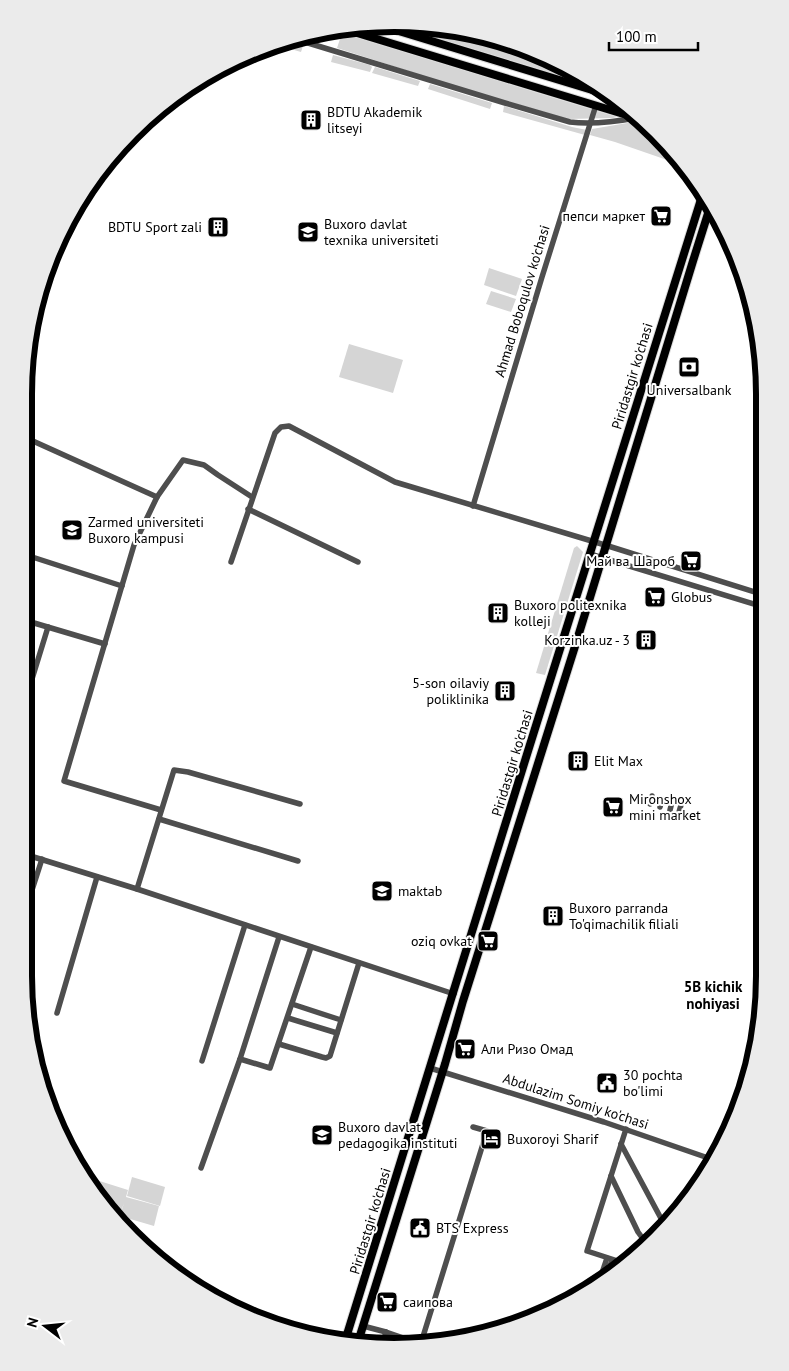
<svg xmlns="http://www.w3.org/2000/svg" width="789" height="1371" font-family="'PT Sans',sans-serif">
	<style>
		.green { fill: #d5d5d5 }
		.lines { fill: none; stroke-linecap: round; stroke-linejoin: round }
		.major-casing { stroke: #dbdbdb; stroke-width: 10 }
		.minor { stroke: #4e4e4e; stroke-width: 5.5 }
		.major { stroke: #000; stroke-width: 8 }
		.labels { text-anchor: middle; stroke-width: 4; stroke-linejoin: round; paint-order: stroke }
		.poi-label { font-size: 14px; fill: #000; stroke: #fff; text-anchor: start }
		.street-label { font-size: 14px; fill: #000; stroke: #fff }
		.neighbourhood-label { font-size: 15px; font-weight: bold; fill: #000; stroke: #fff }
		.rim { fill: none; stroke: #000; stroke-width: 6 }
	</style>
	<rect width="100%" height="100%" fill="#fff"/>
	<!-- green -->
	<g class="green">
		<path d="M388,24H394L467,31L536,52L600,86L605,90L500,57Z"/>
		<path d="M342,33L617,117L613,118L568,119L461,88L337,48Z"/>
		<path d="M288,41L303,46L301,52L277,45Z"/>
		<path d="M333,55L370,65L372,67L370,72L331,62Z"/>
		<path d="M375,67L420,81L418,86L372,73Z"/>
		<path d="M430,84L492,103L490,109L428,89Z"/>
		<path d="M504,106L572,127L587,130L585,135L503,112Z"/>
		<path d="M633,122L647,125L657,133L675,156L670,161L615,142L590,135L592,129Z"/>
		<path d="M489,268L522,279L516,296L484,285Z"/>
		<path d="M491,291L516,299L511,312L486,304Z"/>
		<path d="M349,344L403,360L393,393L339,377Z"/>
		<path d="M577,546L583,552L545,675L536,673L574,548Z"/>
		<path d="M132,1177L165,1187L160,1206L127,1196Z"/>
		<path d="M90,1178L128,1190L126,1197L159,1206L154,1226L120,1216L124,1203L120,1214C101,1208 97,1197 89,1181Z"/>
	</g>
	<g class="lines">
		<!-- major casing -->
		<g class="major-casing">
			<g id="major">
				<path d="M379,25L612,96"/>
				<path d="M344,29L640,119"/>
				<path d="M345,1341L528,751L703,193"/>
				<path d="M358,1342L445,1064L463,1001L577,640L693,261L711,204"/>
			</g>
		</g>
		<!-- minor -->
		<g class="minor">
			<path d="M295,39L505,103L570,122C592,125 614,122 636,118"/>
			<path d="M24,437L157,497"/>
			<path d="M473,506L542,277L596,105"/>
			<path d="M248,509L358,562"/>
			<path d="M590,554L764,607"/>
			<path d="M26,555L122,586"/>
			<path d="M231,562L275,433L281,427L289,426L395,482L605,545L764,595"/>
			<path d="M24,620L105,644"/>
			<path d="M24,705L48,627"/>
			<path d="M650,804L652,796"/>
			<path d="M660,807L662,799"/>
			<path d="M161,810L64,781L134,545L157,497L183,460L204,465L218,475L252,497"/>
			<path d="M670,810L672,802"/>
			<path d="M679,812L681,805"/>
			<path d="M159,819L298,861"/>
			<path d="M24,854L137,889L454,994"/>
			<path d="M137,889L174,770L188,772L300,804"/>
			<path d="M24,915L42,859"/>
			<path d="M292,1004L341,1020"/>
			<path d="M57,1013L97,877"/>
			<path d="M288,1018L337,1033"/>
			<path d="M279,1044L322,1057L326,1058L330,1056L359,963"/>
			<path d="M240,1059L270,1068L311,947"/>
			<path d="M202,1061L245,925"/>
			<path d="M430,1068L604,1122L714,1160"/>
			<path d="M626,1129L587,1251L627,1264"/>
			<path d="M621,1144L664,1224"/>
			<path d="M201,1168L240,1059L279,937"/>
			<path d="M611,1176L638,1232L646,1243"/>
			<path d="M606,1278L612,1260"/>
			<path d="M599,1282L607,1258"/>
			<path d="M363,1326L386,1332"/>
			<path d="M421,1343L487,1131L473,1127"/>
			<path d="M382,1346L386,1332L418,1343"/>
		</g>
		<!-- major -->
		<use href="#major" class="major"/>
	</g>
	<!-- icons -->
	<defs>
		<g id="building-square" transform="scale(1.125)"><rect x="-9" y="-9" width="18" height="18" rx="4" fill="#000" stroke="#fff"/><path d="M-4-6H4V6H1V3H-1V6H-4ZM-2.5-4.3h1.7v1.8h-1.7ZM.8-4.3h1.7v1.8H.8ZM-2.5-1h1.7V.8h-1.7ZM.8-1h1.7V.8H.8Z" fill="#fff"/></g>
		<g id="supermarket-square" transform="scale(1.125)"><rect x="-9" y="-9" width="18" height="18" rx="4" fill="#000" stroke="#fff"/><path d="M-6-5.5h2.5l.6 2H6L4.5 2H-2.5L-4.4-4H-6ZM-1.5 3.2a1.3 1.3 0 1 0 .1 0ZM3 3.2a1.3 1.3 0 1 0 .1 0Z" fill="#fff"/></g>
		<g id="university-square" transform="scale(1.125)"><rect x="-9" y="-9" width="18" height="18" rx="4" fill="#000" stroke="#fff"/><path d="M0-5L7-2L0 1L-7-2ZM-4 1L0 2.5L4 1V4Q0 6-4 4Z" fill="#fff"/></g>
		<g id="bank-square" transform="scale(1.125)"><rect x="-9" y="-9" width="18" height="18" rx="4" fill="#000" stroke="#fff"/><path d="M-6-4H6V4H-6ZM0-2.3a2.3 2.3 0 1 0 0 4.6a2.3 2.3 0 1 0 0-4.6Z" fill="#fff"/></g>
		<g id="school-square" transform="scale(1.125)"><rect x="-9" y="-9" width="18" height="18" rx="4" fill="#000" stroke="#fff"/><path d="M0-5L7-2L0 1L-7-2ZM-4 1L0 2.5L4 1V4Q0 6-4 4Z" fill="#fff"/></g>
		<g id="civic-square" transform="scale(1.125)"><rect x="-9" y="-9" width="18" height="18" rx="4" fill="#000" stroke="#fff"/><path d="M-.6-6.5H3V-4.5H.6V-3L4-1V1h2V6H-6V1h2V-1L-.6-3ZM-1.2 2.5V6h2.4V2.5Z" fill="#fff"/></g>
		<g id="hotel-square" transform="scale(1.125)"><rect x="-9" y="-9" width="18" height="18" rx="4" fill="#000" stroke="#fff"/><path d="M-6-4.5h1.5V1H6V5H4.5V3h-9V5H-6ZM-4 0a1.8 1.8 0 1 1 3.6 0ZM.5 0V-2.5h3Q6-2.5 6 0Z" fill="#fff"/></g>
	</defs>
	<g fill-rule="evenodd">
		<use href="#building-square" x="311" y="120"/>
		<use href="#supermarket-square" x="661" y="216"/>
		<use href="#building-square" x="218" y="227"/>
		<use href="#university-square" x="308" y="232"/>
		<use href="#bank-square" x="689" y="367"/>
		<use href="#university-square" x="72" y="530"/>
		<use href="#supermarket-square" x="691" y="561"/>
		<use href="#supermarket-square" x="655" y="597"/>
		<use href="#building-square" x="498" y="613"/>
		<use href="#building-square" x="646" y="640"/>
		<use href="#building-square" x="505" y="691"/>
		<use href="#building-square" x="578" y="761"/>
		<use href="#supermarket-square" x="613" y="807"/>
		<use href="#school-square" x="382" y="891"/>
		<use href="#building-square" x="553" y="916"/>
		<use href="#supermarket-square" x="488" y="941"/>
		<use href="#supermarket-square" x="465" y="1049"/>
		<use href="#civic-square" x="607" y="1083"/>
		<use href="#university-square" x="322" y="1135"/>
		<use href="#hotel-square" x="491" y="1139"/>
		<use href="#civic-square" x="420" y="1228"/>
		<use href="#supermarket-square" x="387" y="1302"/>
	</g>
	<g class="labels">
		<!-- poi labels -->
		<g class="poi-label">
			<text x="327" y="117">BDTU Akademik<tspan x="327" dy="16">litseyi</tspan></text>
			<text x="645" y="221" text-anchor="end">пепси маркет</text>
			<text x="324" y="229">Buxoro davlat<tspan x="324" dy="16">texnika universiteti</tspan></text>
			<text x="202" y="232" text-anchor="end">BDTU Sport zali</text>
			<text x="689" y="395" text-anchor="middle">Universalbank</text>
			<text x="88" y="527">Zarmed universiteti<tspan x="88" dy="16">Buxoro kampusi</tspan></text>
			<text x="675" y="566" text-anchor="end">Май ва Шароб</text>
			<text x="671" y="602">Globus</text>
			<text x="514" y="610">Buxoro politexnika<tspan x="514" dy="16">kolleji</tspan></text>
			<text x="630" y="645" text-anchor="end">Korzinka.uz - 3</text>
			<text x="489" y="688" text-anchor="end">5-son oilaviy<tspan x="489" dy="16">poliklinika</tspan></text>
			<text x="594" y="766">Elit Max</text>
			<text x="629" y="804">Mironshox<tspan x="629" dy="16">mini market</tspan></text>
			<text x="398" y="896">maktab</text>
			<text x="569" y="913">Buxoro parranda<tspan x="569" dy="16">To'qimachilik filiali</tspan></text>
			<text x="472" y="946" text-anchor="end">oziq ovkat</text>
			<text x="481" y="1054">Али Ризо Омад</text>
			<text x="623" y="1080">30 pochta<tspan x="623" dy="16">bo'limi</tspan></text>
			<text x="338" y="1132">Buxoro davlat<tspan x="338" dy="16">pedagogika instituti</tspan></text>
			<text x="507" y="1144">Buxoroyi Sharif</text>
			<text x="436" y="1233">BTS Express</text>
			<text x="403" y="1307">саипова</text>
		</g>
		<!-- street labels -->
		<g class="street-label">
			<text transform="translate(522 301) rotate(-73)" y="5">Ahmad Boboqulov ko'chasi</text>
			<text transform="translate(632 376) rotate(-73)" y="5">Piridastgir ko'chasi</text>
			<text transform="translate(512 763) rotate(-73)" y="5">Piridastgir ko'chasi</text>
			<text transform="translate(576 1101) rotate(18)" y="5">Abdulazim Somiy ko'chasi</text>
			<text transform="translate(370 1221) rotate(-73)" y="5">Piridastgir ko'chasi</text>
		</g>
		<!-- neighbourhood labels -->
		<g class="neighbourhood-label">
			<text x="713" y="992">5B kichik<tspan x="713" dy="17">nohiyasi</tspan></text>
		</g>
	</g>
	<!-- crop -->
	<path d="M0 0H789V1371H0ZM394 32H394A362 362 0 0 1 756 394V976A362 362 0 0 1 394 1338H394A362 362 0 0 1 32 976V394A362 362 0 0 1 394 32Z" fill="#ebebeb" fill-rule="evenodd"/>
	<path class="rim" d="M394 32H394A362 362 0 0 1 756 394V976A362 362 0 0 1 394 1338H394A362 362 0 0 1 32 976V394A362 362 0 0 1 394 32Z"/>
	<!-- north arrow -->
	<g transform="translate(45 1326) rotate(286)" stroke="#ffffff" stroke-width="4" paint-order="stroke">
	<path d="M0-4L9 19L0 12L-9 19Z" fill="#000000"/>
	<text y="-8" font-size="14" font-weight="bold" text-anchor="middle" fill="#000000">N</text>
	</g>
	<!-- scale -->
	<path d="M609 42v8h89v-8" fill="none" stroke="#000000" stroke-width="2.5"/>
	<text x="616" y="42" font-size="15" fill="#000000" stroke="#ffffff" stroke-width="4" paint-order="stroke">100 m</text>
</svg>
